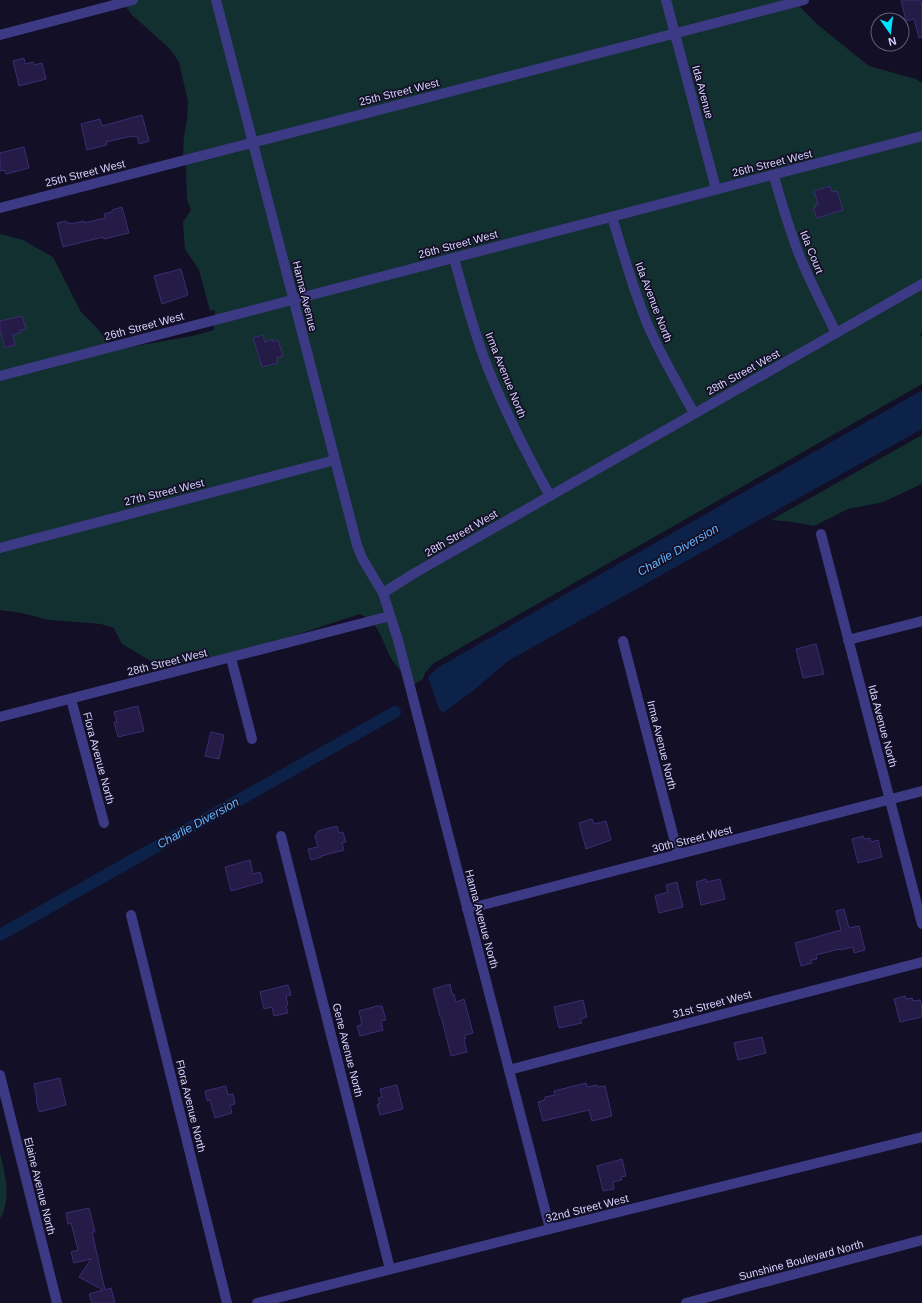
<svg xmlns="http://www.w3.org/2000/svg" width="922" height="1303" font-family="Arial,sans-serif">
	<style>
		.green { fill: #12302f }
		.water { fill: #0c2248 }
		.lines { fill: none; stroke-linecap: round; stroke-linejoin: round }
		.canal { stroke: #0c2248; stroke-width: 12 }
		.building { fill: #241b47; stroke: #3b2d73 }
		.minor { stroke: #3d3a85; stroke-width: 10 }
		.labels { text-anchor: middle; stroke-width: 3.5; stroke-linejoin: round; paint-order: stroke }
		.street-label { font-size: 11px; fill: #d9d4ff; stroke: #130f26 }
		.water-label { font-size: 12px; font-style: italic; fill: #62b6ff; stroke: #130f26 }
	</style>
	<rect width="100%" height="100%" fill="#130f26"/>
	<!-- green -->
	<g class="green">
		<path d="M122,0H795L800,7L818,25L869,66L916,79L922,83V332L920,335L922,337V384L434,663L425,673L423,679L413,685C405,676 395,666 390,656C381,638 379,623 360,614L250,650L199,660L158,665L122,644L114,628L101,624L49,620L22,613L0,610V234L23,240L53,257L81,312L97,328L113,350L192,336L214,330L213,323L215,310L210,311L199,270L185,249L183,222L191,210L187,200L186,168L183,153L184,136L187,120L188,102L179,62L170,49L131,14Z"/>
		<path d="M922,435V484L883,502L848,509L814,526L793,522L771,520Z"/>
		<path d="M0,1153C5,1174 12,1199 0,1219Z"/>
	</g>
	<!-- water -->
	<path class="water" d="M922,390V429L508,661L474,690L443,713L439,709L428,677L437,668Z"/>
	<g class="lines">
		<!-- canal -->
		<path class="canal" d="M0,935L395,712"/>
	</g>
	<!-- building -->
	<g class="building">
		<path d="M901,0H920L922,6V37L919,38L914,19L906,21Z"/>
		<path d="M24,58L25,64L33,62L34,65L42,63L46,79L19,86L13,61Z"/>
		<path d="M142,115L149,141L139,144L137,136L132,137V136L106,142L107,145L87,150L81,124L100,119L102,126Z"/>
		<path d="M24,147L29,168L6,174L5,170L0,171V153Z"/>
		<path d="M830,186L832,192L837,191L843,210L817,218L813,208L816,207L815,205L818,204L814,191Z"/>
		<path d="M122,207L129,233L104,239L103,237L63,247L57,223L66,221L67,223H70V224L84,221V223L105,218L104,214L112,212V210Z"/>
		<path d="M181,269L188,295L162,304L154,276Z"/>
		<path d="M22,316L26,329L20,330V333L13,335L15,345L5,348L0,330V321Z"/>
		<path d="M263,335L265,342L273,339V342L278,340L283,356L277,358L278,363L262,367L253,338Z"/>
		<path d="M816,644L824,674L803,678L796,649Z"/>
		<path d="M138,706L144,731L118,737L114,722H117L114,712Z"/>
		<path d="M211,732L224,735L219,759L205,756Z"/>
		<path d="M592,819L594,824L606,821L611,840L586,849L579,823Z"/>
		<path d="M337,826L339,833L343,832L346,842L342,843L344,850L321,856L322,857L311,860L308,849L318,847L315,836L318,831Z"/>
		<path d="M863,836L864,839L870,838L871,842L878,840L882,857L858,863L852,839Z"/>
		<path d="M250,860L253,874L260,872L263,882L231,891L225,867Z"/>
		<path d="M706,879L707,882L720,879L725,899L701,905L696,882Z"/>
		<path d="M677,882L683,907L659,913L655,896L668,892L666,885Z"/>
		<path d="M844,909L849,928L859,926L865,950L854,953L853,947L840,950L839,949L816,955L817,959L811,960L812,963L801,966L795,943L841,930L836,911Z"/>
		<path d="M450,984L452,994H454L456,1002L464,999L473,1033L465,1035L466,1038L464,1039L467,1052L451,1056L441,1016H440L433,989Z"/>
		<path d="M288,985L291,995L286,996L288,1005L286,1006L288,1013L274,1016L272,1007L264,1009L260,992Z"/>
		<path d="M905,996L906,999L912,998L913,1001L920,1000L922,1008V1017L900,1022L894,999Z"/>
		<path d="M583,1000L587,1017L580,1019L582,1023L559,1028L554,1007Z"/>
		<path d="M377,1006H382L386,1020L381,1021L383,1030L360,1036L357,1026L362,1024L359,1011Z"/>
		<path d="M762,1037L766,1053L738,1060L734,1043Z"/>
		<path d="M60,1078L66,1105L39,1112L36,1099H37L34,1084Z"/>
		<path d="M586,1083L587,1087L597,1085L598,1087L605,1086L612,1116L592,1121L589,1110L543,1121L538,1102L545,1100V1097L555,1095L554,1091Z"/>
		<path d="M397,1085L403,1109L380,1115L377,1104H380L378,1098L382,1097L380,1089Z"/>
		<path d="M226,1086L228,1095L233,1094L235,1104L230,1105L232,1113L215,1118L210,1100L207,1101L205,1091Z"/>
		<path d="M622,1159L626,1176L621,1177L622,1180L613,1182L614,1189L603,1191L597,1166Z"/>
		<path d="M89,1208L95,1232H92L105,1290L111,1288L115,1303H92L89,1294L103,1290L79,1277L91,1259L74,1263L71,1252L78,1250L71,1223L68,1224L66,1213Z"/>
	</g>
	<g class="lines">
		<!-- minor -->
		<g class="minor">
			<path d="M216,0L357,545L362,558L383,593L398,640L550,1229"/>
			<path d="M666,0L716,189"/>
			<path d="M0,35L133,0"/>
			<path d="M774,176C781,202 789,227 798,252C809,280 823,306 836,333"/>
			<path d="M0,208L804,0"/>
			<path d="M612,217C624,255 634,294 650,330C663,359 679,386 694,413"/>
			<path d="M454,258C463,291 472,325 484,358C502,406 525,451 550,496"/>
			<path d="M0,376L922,136"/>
			<path d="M821,534L922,924"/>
			<path d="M0,548L335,460"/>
			<path d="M383,593L413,574L922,284"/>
			<path d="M848,640L922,621"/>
			<path d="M623,641L678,854"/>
			<path d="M231,658L252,739"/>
			<path d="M71,699L104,823"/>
			<path d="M0,717L390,616"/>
			<path d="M281,836L390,1269"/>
			<path d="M467,909L922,791"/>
			<path d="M131,915L227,1303"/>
			<path d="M509,1070L922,962"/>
			<path d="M0,1075L57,1303"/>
			<path d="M257,1303L550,1229L922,1137"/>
			<path d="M686,1303L922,1240"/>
		</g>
	</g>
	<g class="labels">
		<!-- street labels -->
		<g class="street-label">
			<text transform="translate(399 92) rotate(-14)" y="4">25th Street West</text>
			<text transform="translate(703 92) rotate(75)" y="4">Ida Avenue</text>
			<text transform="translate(772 163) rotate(-14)" y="4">26th Street West</text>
			<text transform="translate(85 173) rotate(-14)" y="4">25th Street West</text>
			<text transform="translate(458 244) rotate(-15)" y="4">26th Street West</text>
			<text transform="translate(812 252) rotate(68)" y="4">Ida Court</text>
			<text transform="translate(305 296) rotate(76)" y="4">Hanna Avenue</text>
			<text transform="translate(654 302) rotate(69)" y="4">Ida Avenue North</text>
			<text transform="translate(144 326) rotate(-15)" y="4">26th Street West</text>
			<text transform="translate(743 372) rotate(-29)" y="4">28th Street West</text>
			<text transform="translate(506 375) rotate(68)" y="4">Irma Avenue North</text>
			<text transform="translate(164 492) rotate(-14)" y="4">27th Street West</text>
			<text transform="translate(461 533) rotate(-30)" y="4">28th Street West</text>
			<text transform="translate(167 662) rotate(-14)" y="4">28th Street West</text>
			<text transform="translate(883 726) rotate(75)" y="4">Ida Avenue North</text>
			<text transform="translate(662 745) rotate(76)" y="4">Irma Avenue North</text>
			<text transform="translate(99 758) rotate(75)" y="4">Flora Avenue North</text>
			<text transform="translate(692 839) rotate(-14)" y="4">30th Street West</text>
			<text transform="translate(482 919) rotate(75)" y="4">Hanna Avenue North</text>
			<text transform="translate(712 1004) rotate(-15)" y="4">31st Street West</text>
			<text transform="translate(348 1050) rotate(76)" y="4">Gene Avenue North</text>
			<text transform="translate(191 1106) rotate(76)" y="4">Flora Avenue North</text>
			<text transform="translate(40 1186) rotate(76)" y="4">Elaine Avenue North</text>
			<text transform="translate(587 1208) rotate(-14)" y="4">32nd Street West</text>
			<text transform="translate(801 1260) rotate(-15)" y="4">Sunshine Boulevard North</text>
		</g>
		<!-- water labels -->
		<g class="water-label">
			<text transform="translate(678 550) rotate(-30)" y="4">Charlie Diversion</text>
			<text transform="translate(198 823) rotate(-29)" y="4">Charlie Diversion</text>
		</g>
	</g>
	<!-- north arrow -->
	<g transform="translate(890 32) rotate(166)"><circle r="19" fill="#130f26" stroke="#625e7d"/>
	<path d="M0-3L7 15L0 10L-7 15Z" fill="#00e5ff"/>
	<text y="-6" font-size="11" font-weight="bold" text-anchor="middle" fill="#d9d4ff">N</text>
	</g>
</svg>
